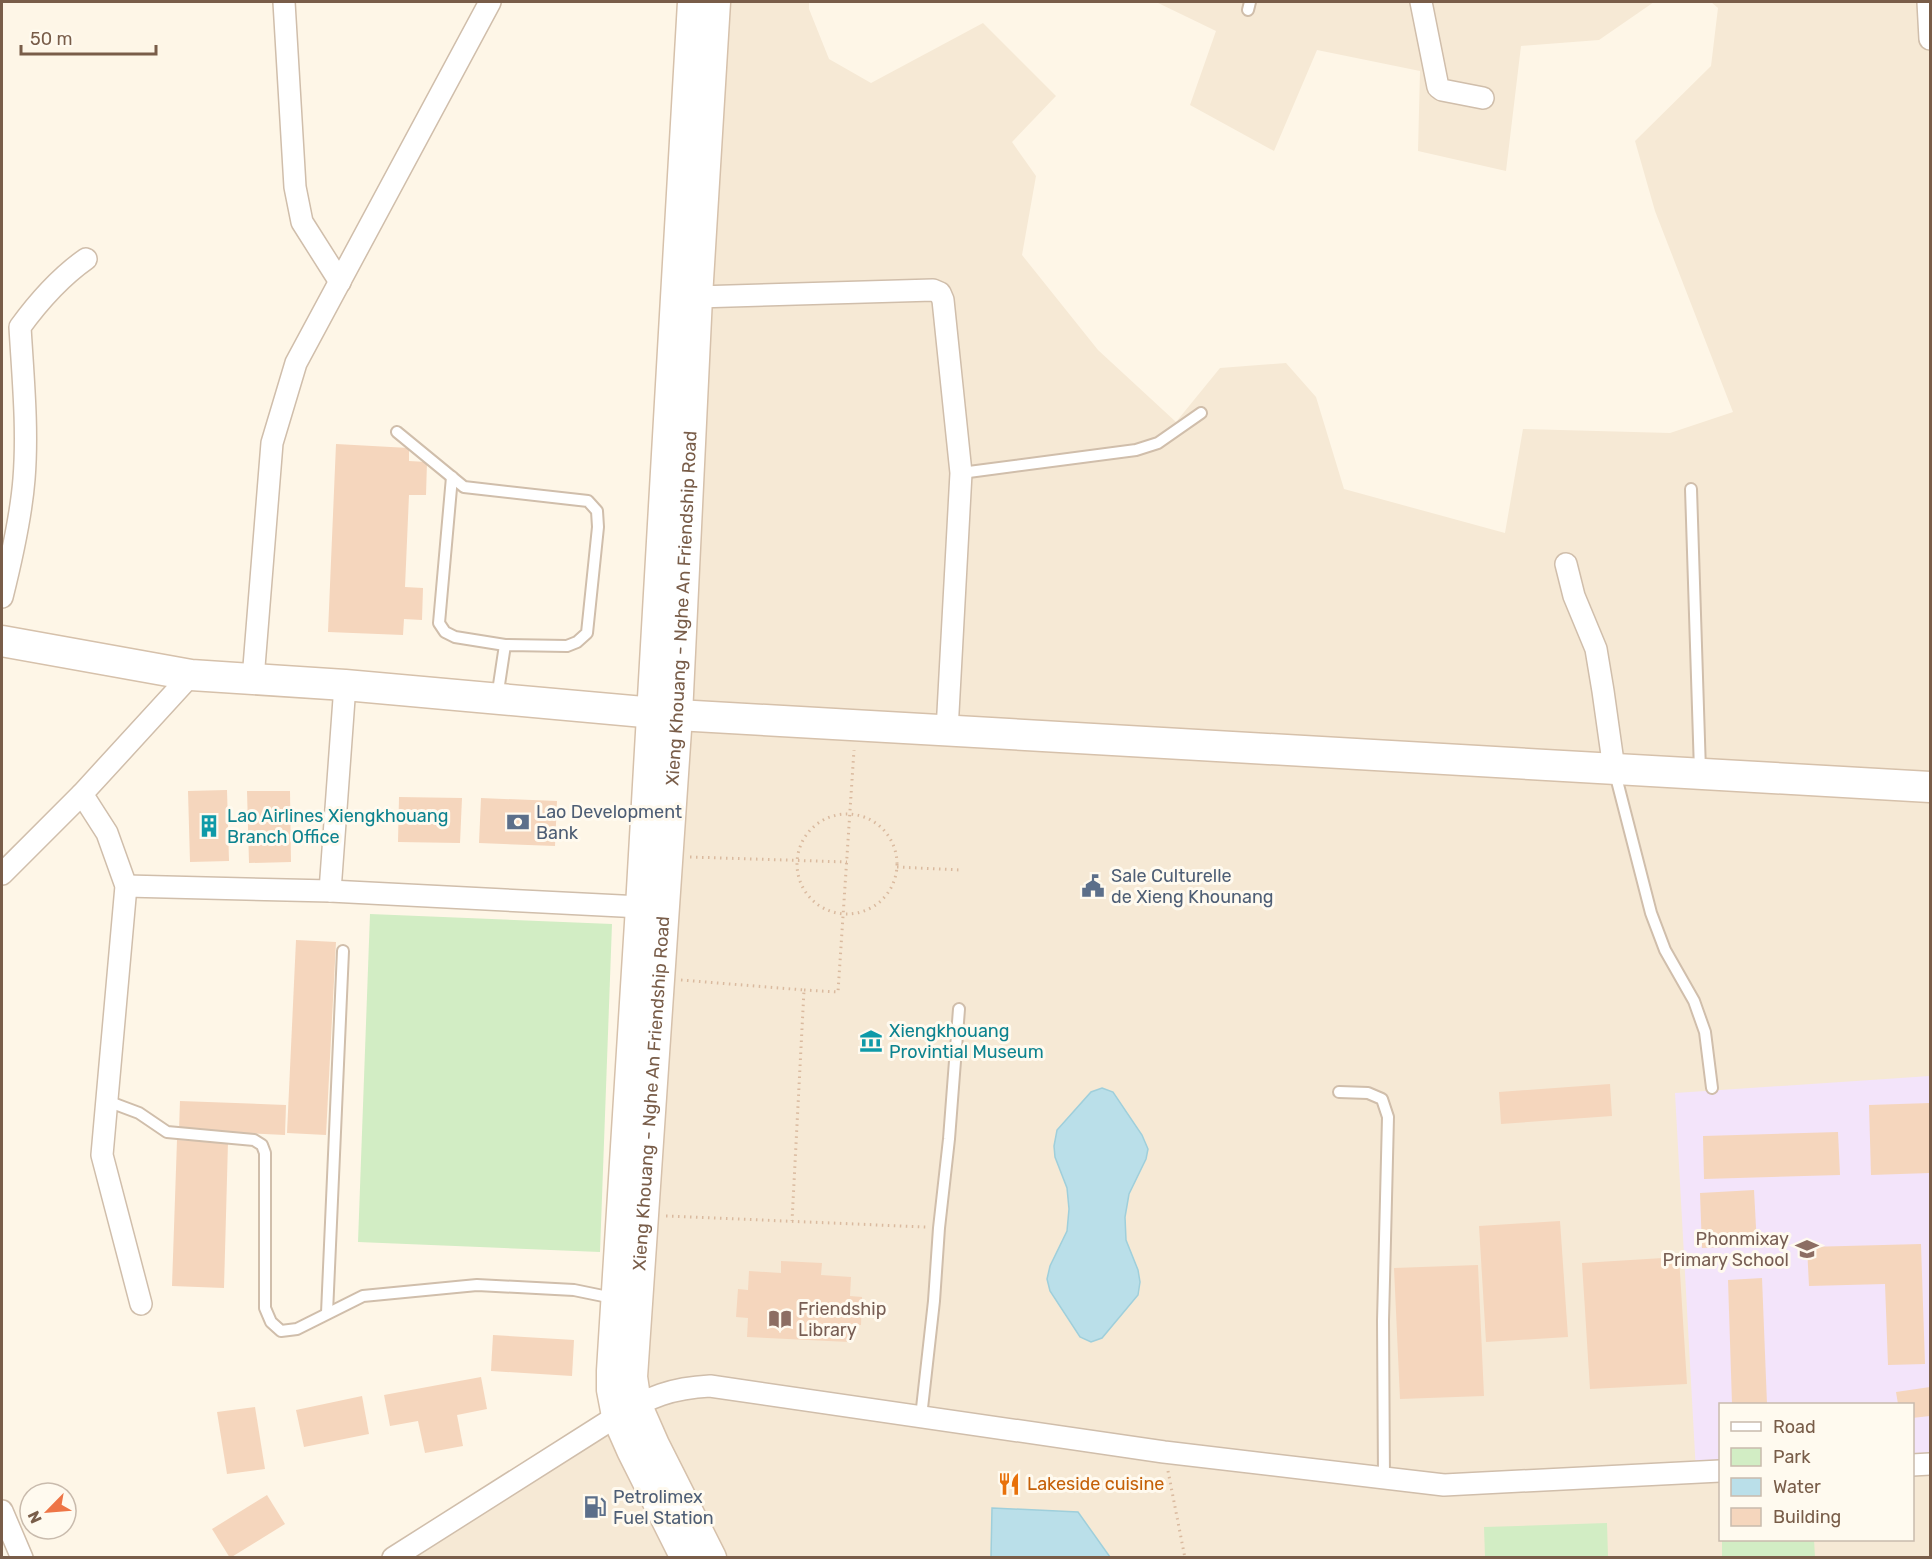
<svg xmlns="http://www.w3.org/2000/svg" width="1932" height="1559" font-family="Rubik,sans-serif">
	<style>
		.residential { fill: #f6e9d5; fill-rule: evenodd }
		.education { fill: #f3e4fa }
		.green { fill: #d2edc4 }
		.water { fill: #badfe9; stroke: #9fcfdb; stroke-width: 1.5 }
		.building { fill: #f5d6bd }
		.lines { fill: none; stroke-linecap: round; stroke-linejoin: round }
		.lane-casing { stroke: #d0beab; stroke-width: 14 }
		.street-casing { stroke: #d0beab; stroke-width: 24 }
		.secondary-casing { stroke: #d6c1ab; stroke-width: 33 }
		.path { stroke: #daba9f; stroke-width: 3; stroke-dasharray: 1.5 4.5; stroke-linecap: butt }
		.lane { stroke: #fff; stroke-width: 10 }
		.street { stroke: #fff; stroke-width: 21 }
		.secondary { stroke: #fff; stroke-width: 30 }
		.labels { text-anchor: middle; stroke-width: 6; stroke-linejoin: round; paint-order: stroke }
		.street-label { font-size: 18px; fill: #795d49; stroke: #fffaef }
		.service-label { font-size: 18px; fill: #4e5e75; stroke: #fffaef; text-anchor: start }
		.culture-label { font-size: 18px; fill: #0d838f; stroke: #fffaef; text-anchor: start }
		.education-label { font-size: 18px; fill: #785e54; stroke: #fffaef; text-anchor: end }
		.food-label { font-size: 18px; fill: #c56008; stroke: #fffaef; text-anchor: start }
	</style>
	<rect width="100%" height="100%" fill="#fef6e7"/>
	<!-- residential -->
	<g class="residential">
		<path d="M715,2H809V9L829,59L871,83L983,23L1056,96L1012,142L1036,176L1022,255L1098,350L1176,422L1220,368L1286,363L1316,397L1344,489L1505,533L1523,429L1670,433L1733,412L1655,211L1635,141L1711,66L1718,8L1711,2H1930V1557L393,1558L617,1415ZM1720,1404H1912V1540H1720Z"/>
		<path d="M1156,2H1654L1599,40L1521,46L1506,171L1418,151L1420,71L1317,50L1274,151L1190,105L1216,31Z"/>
	</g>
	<!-- education -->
	<path class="education" d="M1930,1076V1464L1913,1465L1912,1404H1720V1471L1696,1472L1675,1093Z"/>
	<!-- green -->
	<g class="green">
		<path d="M370,914L612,924L600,1252L358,1242Z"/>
		<path d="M1607,1523L1608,1557H1485L1484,1527Z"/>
		<path d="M1722,1540H1814L1815,1557H1722Z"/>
	</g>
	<!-- water -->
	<g class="water">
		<path d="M1102,1088L1113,1092L1142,1135L1148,1149L1146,1159L1129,1194L1125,1217L1126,1240L1138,1270L1140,1282L1138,1295L1102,1338L1091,1342L1080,1337L1050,1291L1047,1279L1050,1266L1067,1231L1069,1209L1067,1188L1055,1157L1054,1146L1057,1130L1091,1092Z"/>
		<path d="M992,1508L1078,1512L1110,1557H991Z"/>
	</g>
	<!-- building -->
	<g class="building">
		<path d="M336,444L409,448V461L427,462L426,495H409L405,587L423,588L422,620L404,619L403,635L328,632Z"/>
		<path d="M227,790L229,861L190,862L188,791Z"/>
		<path d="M247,791H290L291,862L249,863Z"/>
		<path d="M399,797L462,798L460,843L398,842Z"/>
		<path d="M481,798L557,801L555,846L479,843Z"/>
		<path d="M296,940L336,942L326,1135L287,1133Z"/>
		<path d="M1610,1084L1612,1116L1501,1124L1499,1092Z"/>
		<path d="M180,1101L286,1105L285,1135L179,1130Z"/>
		<path d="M1930,1103V1173L1871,1175L1869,1105Z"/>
		<path d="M1838,1132L1840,1175L1704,1179L1703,1136Z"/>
		<path d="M177,1140L228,1142L224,1288L172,1286Z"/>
		<path d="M1754,1190L1757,1246L1702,1248L1700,1193Z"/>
		<path d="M1560,1221L1568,1337L1486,1342L1479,1226Z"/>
		<path d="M1921,1244L1925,1364L1888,1365L1885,1284L1809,1286L1807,1247Z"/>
		<path d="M1679,1257L1687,1384L1590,1389L1582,1263Z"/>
		<path d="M781,1261L822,1263L821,1275L851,1277L850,1296L862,1297L861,1325L850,1324L849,1342L747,1337L748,1318L736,1317L738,1289L748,1290L749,1271L781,1273Z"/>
		<path d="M1478,1265L1484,1396L1400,1399L1394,1268Z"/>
		<path d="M1762,1278L1767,1404H1732L1728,1280Z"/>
		<path d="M493,1335L574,1340L572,1376L491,1371Z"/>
		<path d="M481,1377L487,1409L457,1415L463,1446L425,1453L418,1421L390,1426L384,1395Z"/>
		<path d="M1930,1387V1416L1912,1418V1404H1898L1896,1392Z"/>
		<path d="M362,1396L369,1434L304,1447L296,1410Z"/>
		<path d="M255,1407L265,1469L227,1474L217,1412Z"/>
		<path d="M267,1495L285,1524L230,1558L212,1529Z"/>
	</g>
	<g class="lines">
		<!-- lane casing -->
		<g class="lane-casing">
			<g id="lane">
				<path d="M1248,10L1250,2"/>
				<path d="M397,432L464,487L588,501L597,511L598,527L587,633L577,642L567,646L505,645L497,698"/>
				<path d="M961,473L1136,450L1158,443L1201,413"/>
				<path d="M452,477L439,623L445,632L455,637L505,645"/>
				<path d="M1691,489L1700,771"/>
				<path d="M1615,773L1651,913L1665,950L1694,1001L1705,1032L1712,1088"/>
				<path d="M1339,1092L1368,1093L1382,1099L1388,1117L1383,1321L1384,1478"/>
				<path d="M107,1101L139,1113L167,1132L254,1140L262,1145L265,1153V1308L271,1322L281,1331L297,1329L363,1296L477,1285L574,1290L613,1298"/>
				<path d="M327,1313L343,951"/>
				<path d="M921,1417L934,1301L939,1228L949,1139L959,1009"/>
			</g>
		</g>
		<!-- street casing -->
		<g class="street-casing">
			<g id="street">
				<path d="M284,2L295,187L302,222L340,282"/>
				<path d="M1421,2L1438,87L1442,90L1483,98"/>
				<path d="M1928,2L1930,39"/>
				<path d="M697,297L933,290L940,293L943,300L961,473L947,731"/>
				<path d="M1566,564L1574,596L1596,649L1603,691L1614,769"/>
				<path d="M2,597C11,561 21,517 24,479C28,429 23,378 20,327C39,301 59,278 86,259"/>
				<path d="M253,679L272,443L296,363L490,2"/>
				<path d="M82,794L107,833L126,886L102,1155L141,1304"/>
				<path d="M2,874L82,794L191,675"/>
				<path d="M126,886L330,891L641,907"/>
				<path d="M330,891L345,685"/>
				<path d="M1912,1465L1930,1464"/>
				<path d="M2,1511L22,1558"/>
				<path d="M393,1558L617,1416C650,1397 671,1388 710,1386L1164,1452L1444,1485L1720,1471"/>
			</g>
		</g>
		<!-- secondary casing -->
		<g class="secondary-casing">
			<g id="secondary">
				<path d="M2,641L191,675L345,685L677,715L1930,787"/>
				<path d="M686,1558L632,1450L617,1416L612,1390V1371L641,907L693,2"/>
				<path id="s1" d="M711,1558L654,1445L636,1404L632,1377L677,715L697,297L715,2"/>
			</g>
		</g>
		<!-- path -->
		<g class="path">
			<circle cx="847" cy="864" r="50"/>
			<path d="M690,857L847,862"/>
			<path d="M897,867L961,870"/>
			<path d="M681,980L804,990L792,1221"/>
			<path d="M804,990L838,992L854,750"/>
			<path d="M666,1216L926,1227"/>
			<path d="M1168,1471L1185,1558"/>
		</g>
		<!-- lane -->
		<use href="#lane" class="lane"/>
		<!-- street -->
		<use href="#street" class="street"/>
		<!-- secondary -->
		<use href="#secondary" class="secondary"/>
	</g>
	<!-- icons -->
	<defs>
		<g id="bank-bare" transform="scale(1.8)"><path d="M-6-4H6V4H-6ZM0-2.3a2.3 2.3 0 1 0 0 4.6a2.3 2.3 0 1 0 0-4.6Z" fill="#5c6f8a" stroke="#fffaef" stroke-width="2.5" paint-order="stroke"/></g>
		<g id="building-bare" transform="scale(1.8)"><path d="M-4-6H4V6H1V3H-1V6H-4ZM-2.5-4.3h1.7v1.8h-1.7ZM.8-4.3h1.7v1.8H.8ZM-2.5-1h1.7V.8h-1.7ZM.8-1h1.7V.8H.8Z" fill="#0f9aa8" stroke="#fffaef" stroke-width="2.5" paint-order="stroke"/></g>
		<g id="civic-bare" transform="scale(1.8)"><path d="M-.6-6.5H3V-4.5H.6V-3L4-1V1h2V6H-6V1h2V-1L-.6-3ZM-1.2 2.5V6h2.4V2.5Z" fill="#5c6f8a" stroke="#fffaef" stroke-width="2.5" paint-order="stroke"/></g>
		<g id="museum-bare" transform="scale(1.8)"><path d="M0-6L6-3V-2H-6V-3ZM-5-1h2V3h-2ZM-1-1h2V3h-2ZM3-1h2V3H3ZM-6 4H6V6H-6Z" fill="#0f9aa8" stroke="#fffaef" stroke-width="2.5" paint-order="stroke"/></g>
		<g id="school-bare" transform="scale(1.8)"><path d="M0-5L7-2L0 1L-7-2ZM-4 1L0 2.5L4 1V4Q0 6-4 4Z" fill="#8d6e63" stroke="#fffaef" stroke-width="2.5" paint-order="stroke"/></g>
		<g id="library-bare" transform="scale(1.8)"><path d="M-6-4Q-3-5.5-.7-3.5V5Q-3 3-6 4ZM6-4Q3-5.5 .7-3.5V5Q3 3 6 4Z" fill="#8d6e63" stroke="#fffaef" stroke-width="2.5" paint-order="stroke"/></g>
		<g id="restaurant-bare" transform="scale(1.8)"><path d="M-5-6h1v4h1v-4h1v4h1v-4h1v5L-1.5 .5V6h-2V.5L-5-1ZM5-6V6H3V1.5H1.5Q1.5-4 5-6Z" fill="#e8710a" stroke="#fffaef" stroke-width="2.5" paint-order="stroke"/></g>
		<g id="fuel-bare" transform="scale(1.8)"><path d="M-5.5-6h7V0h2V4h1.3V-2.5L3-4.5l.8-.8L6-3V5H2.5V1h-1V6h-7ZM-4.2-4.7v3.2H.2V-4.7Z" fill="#5c6f8a" stroke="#fffaef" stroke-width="2.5" paint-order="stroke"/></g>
	</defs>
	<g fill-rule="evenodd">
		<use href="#bank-bare" x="518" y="822"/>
		<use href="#building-bare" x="209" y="826"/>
		<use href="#civic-bare" x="1093" y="886"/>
		<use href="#museum-bare" x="871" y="1041"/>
		<use href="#school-bare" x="1807" y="1249"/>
		<use href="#library-bare" x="780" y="1319"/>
		<use href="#restaurant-bare" x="1009" y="1484"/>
		<use href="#fuel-bare" x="595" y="1507"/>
	</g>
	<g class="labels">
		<!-- street labels -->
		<g class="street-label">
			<text dy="6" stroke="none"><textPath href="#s1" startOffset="969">Xieng Khouang - Nghe An Friendship Road</textPath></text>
			<text dy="6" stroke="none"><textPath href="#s1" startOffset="483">Xieng Khouang - Nghe An Friendship Road</textPath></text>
		</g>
		<!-- service labels -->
		<g class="service-label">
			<text x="536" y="818">Lao Development<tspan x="536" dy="21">Bank</tspan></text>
			<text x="1111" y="882">Sale Culturelle<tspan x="1111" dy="21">de Xieng Khounang</tspan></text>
			<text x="613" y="1503">Petrolimex<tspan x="613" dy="21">Fuel Station</tspan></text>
		</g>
		<!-- culture labels -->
		<g class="culture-label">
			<text x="227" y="822">Lao Airlines Xiengkhouang<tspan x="227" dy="21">Branch Office</tspan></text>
			<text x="889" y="1037">Xiengkhouang<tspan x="889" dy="21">Provintial Museum</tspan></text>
		</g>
		<!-- education labels -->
		<g class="education-label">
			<text x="1789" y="1245">Phonmixay<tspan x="1789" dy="21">Primary School</tspan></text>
			<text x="798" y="1315" text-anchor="start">Friendship<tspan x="798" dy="21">Library</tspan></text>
		</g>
		<!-- food labels -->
		<g class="food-label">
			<text x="1027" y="1490">Lakeside cuisine</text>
		</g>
	</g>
	<!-- border -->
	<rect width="1932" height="1559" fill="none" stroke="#795d49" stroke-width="6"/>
	<!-- legend -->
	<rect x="1719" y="1403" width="195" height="138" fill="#fffaef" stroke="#c9bbad" stroke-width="1.5"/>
	<rect x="1731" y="1422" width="30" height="9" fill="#ffffff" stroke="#c9bbad" stroke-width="1.5"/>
	<text x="1773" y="1433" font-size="18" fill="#795d49">Road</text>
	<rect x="1731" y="1448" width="30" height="18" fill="#d2edc4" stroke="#c9bbad" stroke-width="1.5"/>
	<text x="1773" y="1463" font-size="18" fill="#795d49">Park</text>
	<rect x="1731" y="1478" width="30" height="18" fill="#badfe9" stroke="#c9bbad" stroke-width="1.5"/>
	<text x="1773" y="1493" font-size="18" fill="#795d49">Water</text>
	<rect x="1731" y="1508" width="30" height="18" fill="#f5d6bd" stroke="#c9bbad" stroke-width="1.5"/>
	<text x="1773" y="1523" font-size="18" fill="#795d49">Building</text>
	<!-- north arrow -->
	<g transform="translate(48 1511) rotate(245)"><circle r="28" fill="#fffaef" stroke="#c9bbad" stroke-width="1.5"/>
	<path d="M0-4.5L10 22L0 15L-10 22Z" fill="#ee7546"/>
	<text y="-9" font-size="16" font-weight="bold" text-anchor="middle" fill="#795d49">N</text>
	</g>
	<!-- scale -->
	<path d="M21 45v9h135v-9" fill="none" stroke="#795d49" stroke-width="3"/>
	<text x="30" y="45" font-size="18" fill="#795d49" stroke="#fffaef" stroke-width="4.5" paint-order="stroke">50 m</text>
</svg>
